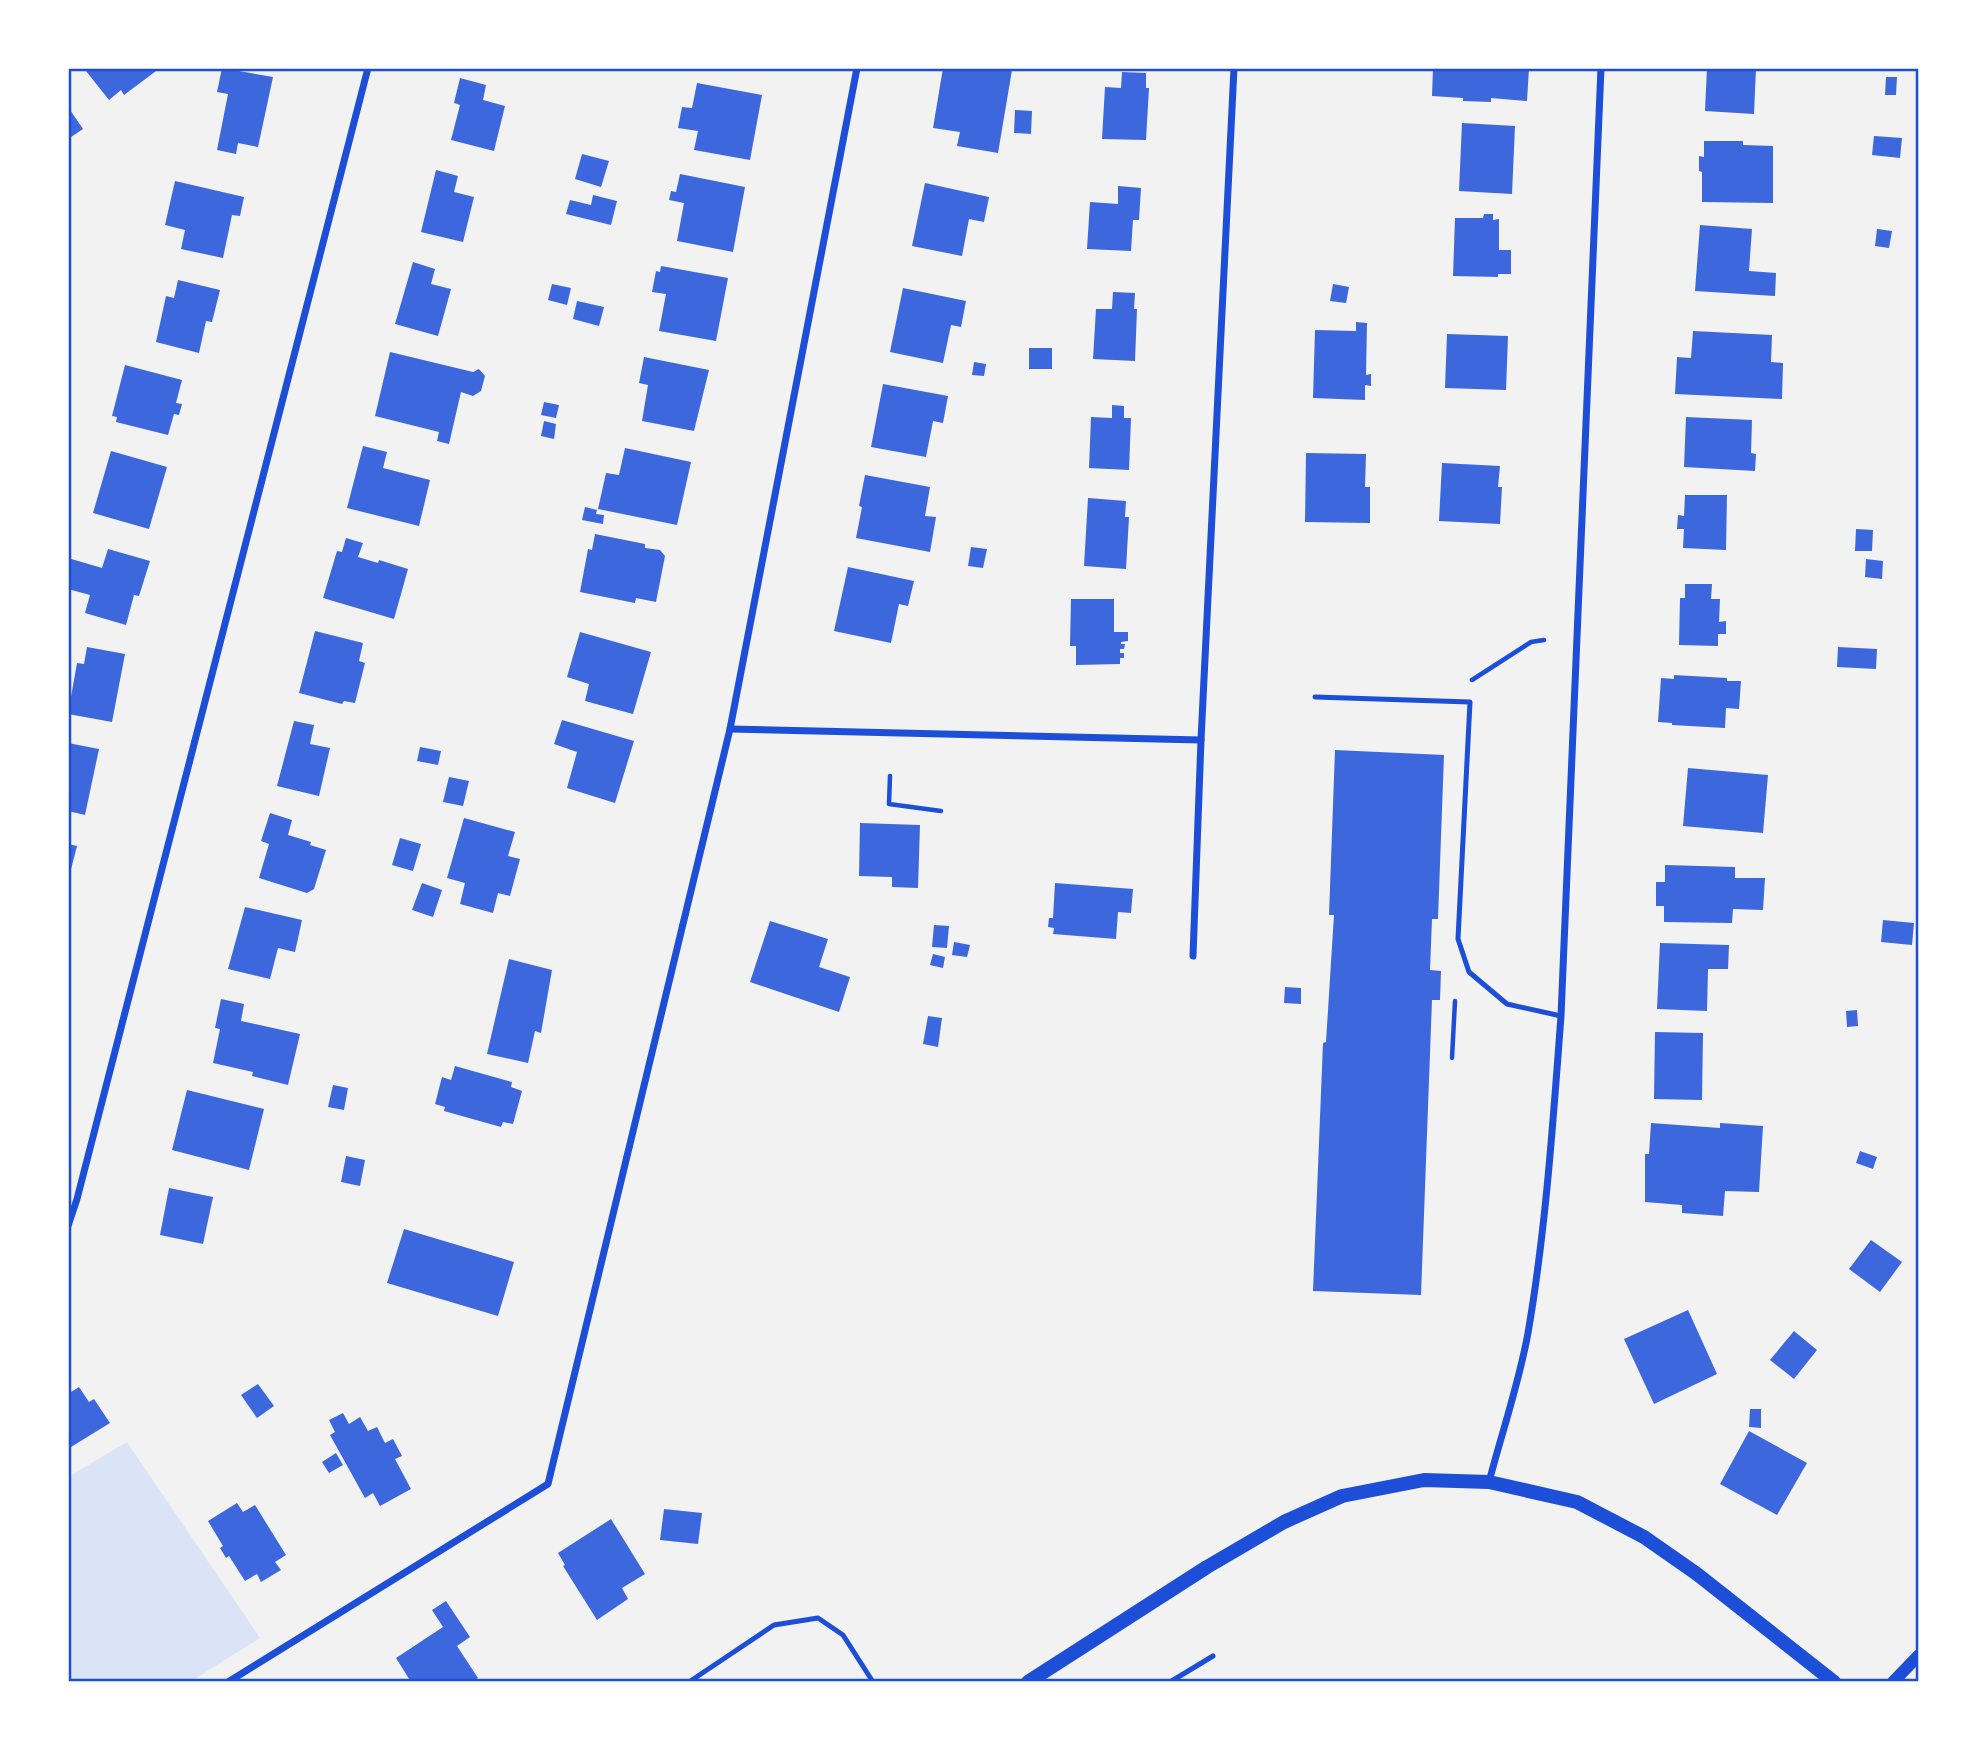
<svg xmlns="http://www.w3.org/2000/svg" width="1987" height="1750" font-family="Raleway,sans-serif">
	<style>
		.green { fill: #dbe4f7 }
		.building { fill: #3d67dc }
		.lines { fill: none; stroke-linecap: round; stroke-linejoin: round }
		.path { stroke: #1d4ed8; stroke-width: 4.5 }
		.service { stroke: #1d4ed8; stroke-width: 5 }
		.minor { stroke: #1d4ed8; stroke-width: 7 }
		.tertiary { stroke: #1d4ed8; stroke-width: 12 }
		.secondary { stroke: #1d4ed8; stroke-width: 14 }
		.neatline { fill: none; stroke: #1d4ed8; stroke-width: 2.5 }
	</style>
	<rect width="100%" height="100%" fill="#f2f2f2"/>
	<!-- green -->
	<path class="green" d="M127,1442L260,1638L190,1682H68V1477Z"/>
	<!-- building -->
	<g class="building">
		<path d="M90,68H160L124,95L121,90L109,100L86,71Z"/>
		<path d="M222,68L273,77L258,147L238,143L236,154L217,150L228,94L217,92Z"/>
		<path d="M943,68L1012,70L998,153L957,146L960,132L933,128Z"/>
		<path d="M1433,68H1529L1527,101L1491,98V102L1463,101V98L1432,96Z"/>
		<path d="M1707,68H1756L1754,114L1705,111Z"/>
		<path d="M1122,72L1146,73V88H1149L1146,140L1102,139L1105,87L1121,88Z"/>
		<path d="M1886,77H1897L1896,95H1885Z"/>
		<path d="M460,78L486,85L483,100L505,106L494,151L451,140L460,105L454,103Z"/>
		<path d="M697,83L762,95L750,160L694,150L698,131L678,128L682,107L692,108Z"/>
		<path d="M68,107L83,129L68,139Z"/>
		<path d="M1015,110L1032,111L1031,134L1014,133Z"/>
		<path d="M1462,123L1515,126L1512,194L1459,191Z"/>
		<path d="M1874,136L1902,138L1900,158L1872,155Z"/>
		<path d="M1704,141H1743V145L1773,146V203L1702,202V172L1699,171V156L1704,157Z"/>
		<path d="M582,154L609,161L601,187L575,179Z"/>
		<path d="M436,170L458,176L454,192L474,197L463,242L421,232Z"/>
		<path d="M680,174L745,187L733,252L677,241L684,203L669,200L671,191L676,192Z"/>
		<path d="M175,181L244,197L240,216L232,215L223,258L181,249L185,230L165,225Z"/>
		<path d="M925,183L989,197L984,222L969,219L962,256L912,246Z"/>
		<path d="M1118,186L1141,188L1139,220H1133L1131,251L1087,249L1090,202L1118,204Z"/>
		<path d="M593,195L617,201L611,225L566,214L570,200L591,205Z"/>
		<path d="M1484,214H1493V220L1499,219V250H1511V274H1498V277L1453,276L1455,218H1483Z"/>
		<path d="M1700,225L1752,229L1749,271L1776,273L1775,296L1695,291Z"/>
		<path d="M1877,229L1892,231L1889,248L1875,246Z"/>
		<path d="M413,262L435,269L431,284L451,289L438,336L395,324Z"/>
		<path d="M661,266L728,278L716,341L659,331L666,294L652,292L656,271L660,272Z"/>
		<path d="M178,280L220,290L212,322L206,321L199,353L156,342L166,296L174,298Z"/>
		<path d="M552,284L571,288L567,305L548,300Z"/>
		<path d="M1333,284L1349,287L1346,303L1330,301Z"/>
		<path d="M903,288L966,301L961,327L951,325L943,363L890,352Z"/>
		<path d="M1113,292L1135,293L1134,309H1137L1135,361L1093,359L1096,309H1112Z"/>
		<path d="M577,301L604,307L599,326L573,319Z"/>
		<path d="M1356,322L1367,323L1366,375L1371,374V386L1365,385V400L1313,398L1315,330L1356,331Z"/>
		<path d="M1693,331L1772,335L1771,362L1783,363L1782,399L1675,394L1677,357L1691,358Z"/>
		<path d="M1447,334L1508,336L1506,390L1445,388Z"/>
		<rect x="1029" y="348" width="23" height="21"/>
		<path d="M390,352L473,372L479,369L485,376L481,391L473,396L461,392L449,444L437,441L439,432L375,416Z"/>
		<path d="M644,357L709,370L694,431L642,421L648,385L639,383Z"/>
		<path d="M974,362L986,364L984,376L972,375Z"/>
		<path d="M125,365L182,380L176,403L182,404L179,415L174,414L168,435L116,422L117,417L112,416Z"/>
		<path d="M883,384L948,396L943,423L933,421L926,457L871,447Z"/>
		<path d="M544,402L559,405L556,418L541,415Z"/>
		<path d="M1112,405L1124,406V418H1131L1129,470L1089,468L1091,417L1112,418Z"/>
		<path d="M1686,417L1752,420L1751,453L1756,454L1755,471L1684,467Z"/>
		<path d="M544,421L556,424L554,439L541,436Z"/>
		<path d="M363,446L387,452L383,468L430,480L419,526L347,508Z"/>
		<path d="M625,448L691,462L677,525L598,509L606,473L619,475Z"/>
		<path d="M111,451L167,467L149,529L93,513Z"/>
		<path d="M1306,453L1366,454L1365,487H1370V523L1305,522Z"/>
		<path d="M1442,463L1500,466L1498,487H1502L1500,524L1439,521Z"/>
		<path d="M865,475L930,487L925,516L936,517L930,552L856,538L862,507L859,506Z"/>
		<path d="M1685,495H1727L1726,550L1683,548L1684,529H1677L1678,515L1684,516Z"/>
		<path d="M1088,498L1126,501L1125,517H1129L1126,569L1084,566Z"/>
		<path d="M585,507L597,510L596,514L604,515L603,524L582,520Z"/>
		<path d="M1856,529L1873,530L1872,551H1855Z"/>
		<path d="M595,534L645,544V548L660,550L665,556L656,602L636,598L635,603L580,592L588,549L592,550Z"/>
		<path d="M346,538L363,543L358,557L378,563L379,560L408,569L394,619L323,598L337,551L342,552Z"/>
		<path d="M971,547L987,549L983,568L968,566Z"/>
		<path d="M108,549L150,561L139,596L134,595L126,625L85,613L90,595L68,589V558L102,568Z"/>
		<path d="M1866,559L1883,561L1882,579L1865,577Z"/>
		<path d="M848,567L914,581L908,606L899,604L891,643L834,631Z"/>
		<path d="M1685,584H1712L1711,599H1720L1719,622L1726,621V634H1718V646L1679,645L1680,598H1685Z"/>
		<path d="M1071,599H1114V632H1128V641L1121,642V644H1125L1124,649H1120V653H1124V658H1120V664L1076,665V646H1070Z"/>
		<path d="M315,631L363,643L359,661L365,663L355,703L344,701L342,704L299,693Z"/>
		<path d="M580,632L651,652L633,714L585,701L589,684L567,677Z"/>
		<path d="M87,647L125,654L112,722L68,714L77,663L84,664Z"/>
		<path d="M1838,647L1877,649L1876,669L1837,667Z"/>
		<path d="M1674,675L1727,678V681H1741L1739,709L1726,708L1725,728L1672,725V723L1658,722L1661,678L1674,679Z"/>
		<path d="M562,720L634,741L615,803L567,788L577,752L554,744Z"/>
		<path d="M294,721L314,725L310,744L330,748L319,796L277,786Z"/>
		<path d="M68,743L99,749L85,815L68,811Z"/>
		<path d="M420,747L441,751L438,765L417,761Z"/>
		<path d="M1335,750L1444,755L1438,919H1432L1430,970L1441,971L1440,1000H1432L1421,1295L1313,1291L1323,1043L1326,1042L1334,915H1329Z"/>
		<path d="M1688,768L1768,775L1763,833L1683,826Z"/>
		<path d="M449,777L469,781L463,806L443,802Z"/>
		<path d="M270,813L292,820L288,835L311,842L310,845L326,850L314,889L307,893L259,878L269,844L261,841Z"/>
		<path d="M464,818L515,832L508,856L520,859L510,896L498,893L493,913L460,904L465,883L447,878Z"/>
		<path d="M860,823L920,825L918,888L892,887V877L859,876Z"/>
		<path d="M400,838L421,844L413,871L392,865Z"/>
		<path d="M68,844L77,846L69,877L68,876Z"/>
		<path d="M1665,865L1735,867V878H1765L1763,910L1733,909L1732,923L1664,922V906H1656V882H1665Z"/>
		<path d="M422,883L442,890L433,917L412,910Z"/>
		<path d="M1055,883L1133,889L1131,913L1118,912L1116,939L1053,934L1054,928L1048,927L1049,918H1053Z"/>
		<path d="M245,907L302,920L295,952L278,948L270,979L228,969Z"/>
		<path d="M1883,920L1914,923L1912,945L1881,942Z"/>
		<path d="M770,921L828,939L819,967L850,977L839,1012L750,982Z"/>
		<path d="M934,925L949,926L947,948L932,947Z"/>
		<path d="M954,942L970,945L967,957L952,955Z"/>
		<path d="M1660,943L1729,945L1728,969H1708L1707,1011L1657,1009Z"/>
		<path d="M933,954L945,957L943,968L930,965Z"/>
		<path d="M509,959L552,970L541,1033L535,1031L528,1063L487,1054Z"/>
		<path d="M1285,987L1301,988V1004L1284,1003Z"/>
		<path d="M221,999L244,1004L241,1021L300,1034L288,1085L252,1076L253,1072L213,1063L220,1029L215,1028Z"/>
		<path d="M1857,1010L1858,1026L1847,1027L1846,1011Z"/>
		<path d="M928,1016L942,1018L938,1047L923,1044Z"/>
		<path d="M1655,1032L1703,1033L1702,1100L1654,1099Z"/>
		<path d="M455,1066L512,1082L511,1087L522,1091L513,1124L503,1122L501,1127L444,1111L445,1107L435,1104L442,1077L451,1080Z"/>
		<path d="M333,1085L348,1088L344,1110L328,1107Z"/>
		<path d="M187,1090L264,1109L249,1170L172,1150Z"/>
		<path d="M1651,1123L1720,1128V1123L1763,1126L1759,1192L1725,1191L1723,1216L1682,1213V1205L1645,1202V1154H1649Z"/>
		<path d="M1860,1151L1877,1157L1873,1169L1856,1163Z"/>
		<path d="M346,1156L365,1160L360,1186L341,1182Z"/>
		<path d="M169,1188L213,1197L203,1244L160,1235Z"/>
		<path d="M404,1229L514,1262L498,1316L387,1283Z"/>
		<path d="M1871,1240L1902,1262L1880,1292L1849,1269Z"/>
		<path d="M1688,1310L1717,1374L1654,1404L1624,1339Z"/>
		<path d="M1794,1331L1817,1350L1794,1379L1770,1360Z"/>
		<path d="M258,1384L274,1406L257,1418L241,1395Z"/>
		<path d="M79,1387L89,1402L94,1399L110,1423L71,1447L68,1443V1394Z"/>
		<path d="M1750,1409H1761V1428L1749,1427Z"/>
		<path d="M343,1413L349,1424L360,1417L368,1431L377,1427L385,1443L393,1439L402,1456L395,1459L411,1489L380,1506L373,1493L365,1498L330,1435L335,1432L329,1420Z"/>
		<path d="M1749,1431L1807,1463L1777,1515L1720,1484Z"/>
		<path d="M336,1453L343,1465L329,1473L322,1462Z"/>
		<path d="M237,1503L243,1512L255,1505L286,1555L275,1562L281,1570L261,1582L257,1574L245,1581L229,1556L226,1558L220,1548L223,1546L208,1521Z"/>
		<path d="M664,1509L702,1513L698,1544L660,1540Z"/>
		<path d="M611,1519L645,1574L622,1588L628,1599L597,1620L563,1566L565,1565L558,1553Z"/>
		<path d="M446,1601L470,1637L457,1646L478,1678L472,1682H411L396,1658L443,1627L432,1610Z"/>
	</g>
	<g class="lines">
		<!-- path -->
		<g class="path">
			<path d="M1472,680L1531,642L1544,640"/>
			<path d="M890,776L889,804L941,811"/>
			<path d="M1452,1058L1455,1001"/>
		</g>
		<!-- service -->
		<g class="service">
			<path d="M1315,697L1470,702L1458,939L1469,972L1507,1004L1561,1016"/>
			<path d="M689,1682L774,1625L818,1618L843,1635L873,1682"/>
			<path d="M1170,1682L1213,1656"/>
		</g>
		<!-- minor -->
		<g class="minor">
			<path d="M730,729L1201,740"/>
			<path d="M1193,956L1201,740L1234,68"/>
			<path d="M68,1226L77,1199L368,68"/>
			<path d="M1489,1482C1502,1432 1519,1383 1528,1333C1546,1228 1553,1122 1561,1016L1601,68"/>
			<path d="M228,1682L548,1484L730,729L857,68"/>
		</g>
		<!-- tertiary -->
		<path class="tertiary" d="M1893,1682L1919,1655"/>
		<!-- secondary -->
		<path class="secondary" d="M1028,1682L1207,1567L1284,1522L1342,1496L1424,1480L1489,1482L1577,1502L1644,1537L1697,1574L1834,1682"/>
	</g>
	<!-- border -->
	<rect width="1987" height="1750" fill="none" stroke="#ffffff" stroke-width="140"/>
	<rect x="70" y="70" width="1847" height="1610" class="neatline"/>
</svg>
